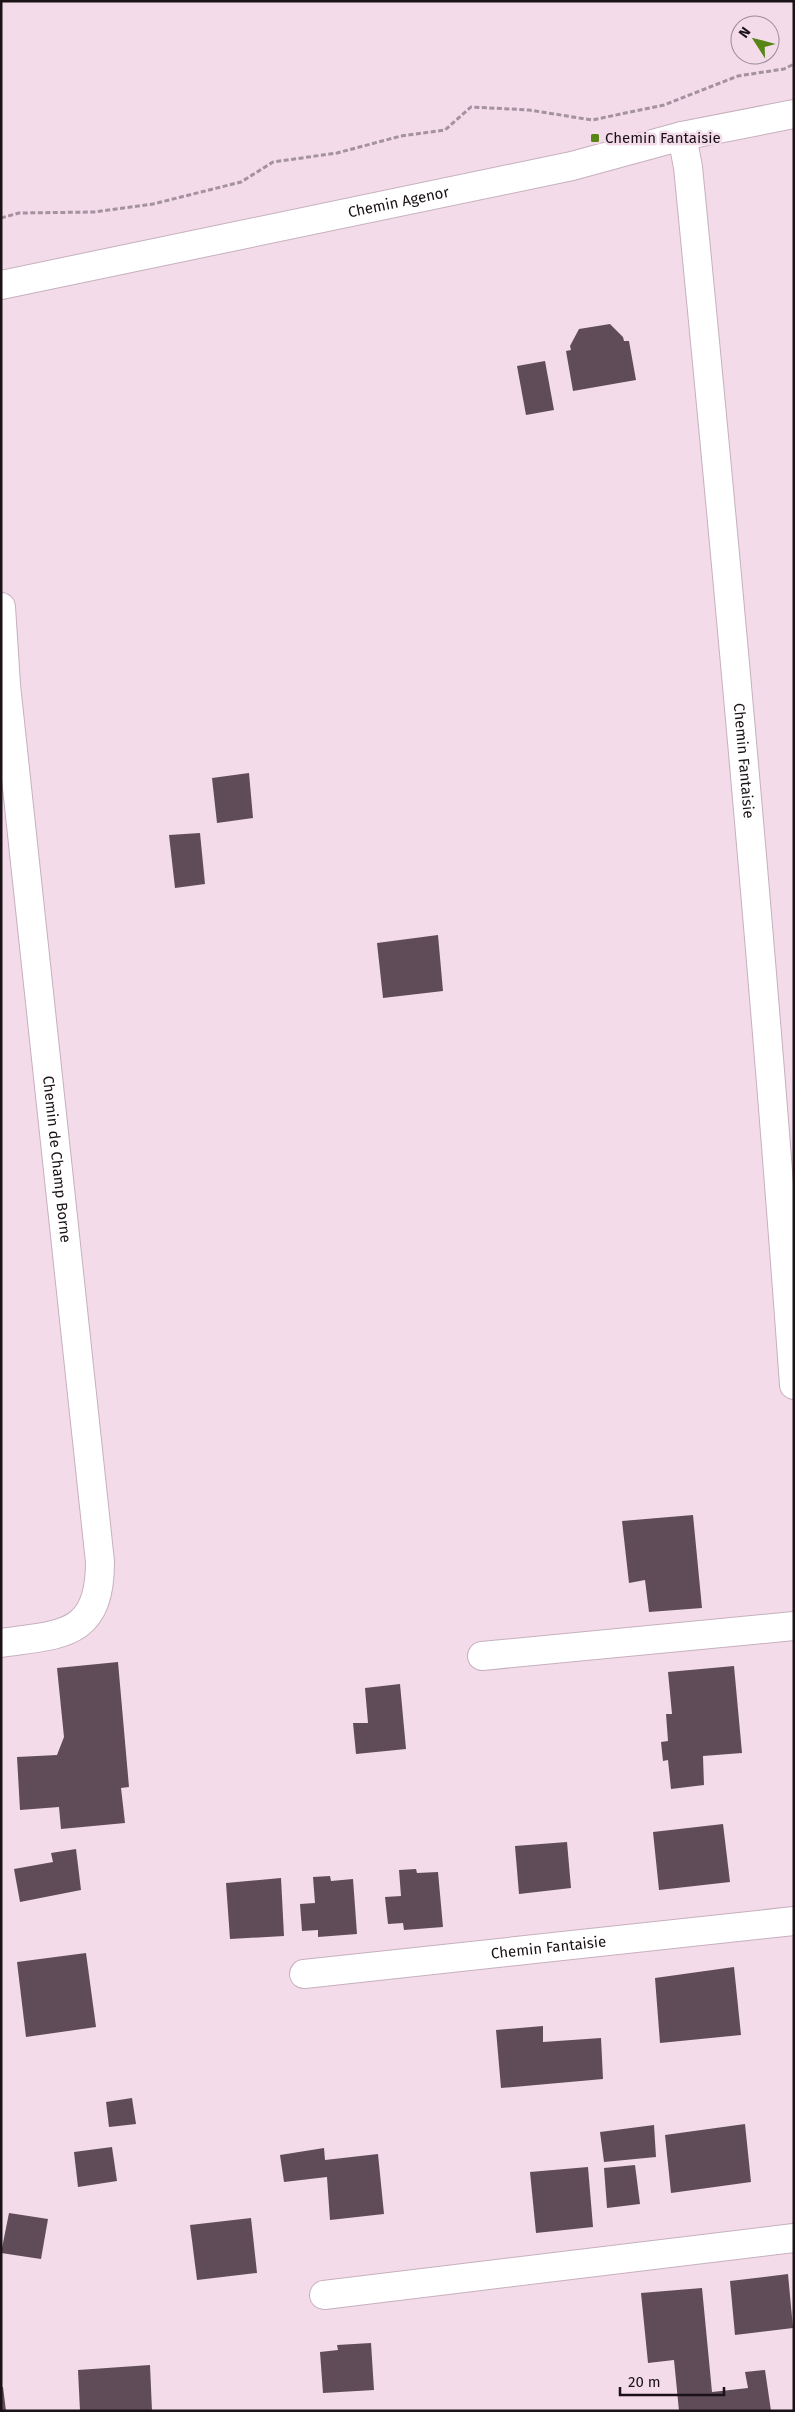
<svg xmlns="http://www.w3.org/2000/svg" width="795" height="2412" font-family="'Fira Sans',sans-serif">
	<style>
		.building { fill: #604c58 }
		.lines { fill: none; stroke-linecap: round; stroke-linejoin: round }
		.minor-casing { stroke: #c7b0be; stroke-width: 30 }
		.major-casing { stroke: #c7b0be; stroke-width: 30 }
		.path { stroke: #a4929e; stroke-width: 3; stroke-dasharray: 5 2.5; stroke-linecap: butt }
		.minor { stroke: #fff; stroke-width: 28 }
		.major { stroke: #fff; stroke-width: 28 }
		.poi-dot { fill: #578516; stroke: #f3dbea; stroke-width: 2 }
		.labels { text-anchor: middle; stroke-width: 5; stroke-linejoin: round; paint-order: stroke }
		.poi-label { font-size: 15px; fill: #1a1217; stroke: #f3dbea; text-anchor: start }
		.street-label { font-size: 15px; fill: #1a1217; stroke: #f3dbea }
	</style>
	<rect width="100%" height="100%" fill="#f3dbea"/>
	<!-- building -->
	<g class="building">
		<path d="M610,324L623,337L624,341H629L636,380L573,391L566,351L571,350L570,346L579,329Z"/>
		<path d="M545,361L554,410L526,415L517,366Z"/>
		<path d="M249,773L253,818L217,823L212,778Z"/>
		<path d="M200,833L205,884L175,888L169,835Z"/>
		<path d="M438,935L443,991L383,998L377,943Z"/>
		<path d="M693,1515L702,1608L649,1612L645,1580L629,1583L622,1521Z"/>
		<path d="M118,1662L129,1787L121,1788L125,1823L61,1829L59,1807L20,1810L17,1757L57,1755L64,1737L57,1668Z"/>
		<path d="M734,1666L742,1753L703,1756L704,1785L671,1789L668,1760L663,1761L661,1742L668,1741L666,1714H672L668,1672Z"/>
		<path d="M400,1684L406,1749L356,1754L353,1723H368L365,1688Z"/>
		<path d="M723,1824L730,1882L659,1890L653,1832Z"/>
		<path d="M567,1842L571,1888L519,1894L515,1846Z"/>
		<path d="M76,1849L81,1890L20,1902L14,1869L53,1862L51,1853Z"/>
		<path d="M416,1869L417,1873L438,1872L443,1927L404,1930L403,1923L388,1924L385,1897L401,1896L399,1870Z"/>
		<path d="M330,1876L331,1881L353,1879L357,1934L318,1937V1930L302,1931L300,1904L315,1903L313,1877Z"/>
		<path d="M281,1878L284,1936L230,1939L226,1883Z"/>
		<path d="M86,1953L96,2027L26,2037L17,1962Z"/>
		<path d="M734,1967L741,2035L660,2043L655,1978Z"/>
		<path d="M543,2026V2042L601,2038L603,2079L501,2088L496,2030Z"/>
		<path d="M132,2098L136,2124L109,2127L106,2102Z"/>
		<path d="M745,2124L751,2182L671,2193L665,2135Z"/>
		<path d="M654,2125L656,2157L604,2162L600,2132Z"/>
		<path d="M112,2147L117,2181L78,2187L74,2152Z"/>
		<path d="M324,2148L325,2160L378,2154L384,2214L330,2220L327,2177L284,2182L280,2155Z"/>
		<path d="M635,2165L640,2204L607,2208L604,2168Z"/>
		<path d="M588,2167L593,2227L536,2233L530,2172Z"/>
		<path d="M9,2213L48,2219L41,2259L1,2253Z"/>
		<path d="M251,2218L257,2273L197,2280L190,2225Z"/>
		<path d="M788,2274L793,2328L735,2335L730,2281Z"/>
		<path d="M702,2288L712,2392L748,2388L745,2372L765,2370L771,2411H679L674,2360L648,2363L641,2293Z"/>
		<path d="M371,2343L374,2390L323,2393L320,2352L338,2350L337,2345Z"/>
		<path d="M150,2365L152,2411H80L78,2370Z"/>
		<path d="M1,2387H3L6,2411H1Z"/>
	</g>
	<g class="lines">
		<!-- minor casing -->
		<g class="minor-casing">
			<g id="minor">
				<path id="s1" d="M682,136L688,167C728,573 765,978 794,1385"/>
				<path id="s2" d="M1,607L6,685L100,1562C100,1637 62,1634 1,1643"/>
				<path d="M482,1656L794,1626"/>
				<path id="s3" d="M304,1974L794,1921"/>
				<path d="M324,2295L794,2238"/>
			</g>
		</g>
		<!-- major casing -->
		<g class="major-casing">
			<g id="major">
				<path id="s4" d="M1,285L572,166L682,136L794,114"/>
			</g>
		</g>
		<!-- path -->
		<path class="path" d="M1,218L19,213L94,212L153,204L241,182L273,162L337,153L401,136L445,130L471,107L529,110L592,120L664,105L738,76L784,69L794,64"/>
		<!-- minor -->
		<use href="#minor" class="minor"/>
		<!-- major -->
		<use href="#major" class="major"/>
	</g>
	<!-- markers -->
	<rect class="poi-dot" x="590" y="133" width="10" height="10" rx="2.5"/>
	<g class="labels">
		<!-- poi labels -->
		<g class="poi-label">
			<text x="605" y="143">Chemin Fantaisie</text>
		</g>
		<!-- street labels -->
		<g class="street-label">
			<text dy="5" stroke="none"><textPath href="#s4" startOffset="406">Chemin Agenor</textPath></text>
			<text dy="5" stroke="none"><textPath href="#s1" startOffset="628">Chemin Fantaisie</textPath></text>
			<text dy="5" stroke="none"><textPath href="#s2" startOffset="555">Chemin de Champ Borne</textPath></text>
			<text dy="5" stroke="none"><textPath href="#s3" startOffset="246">Chemin Fantaisie</textPath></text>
		</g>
	</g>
	<!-- border -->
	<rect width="795" height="2412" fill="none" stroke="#1a1217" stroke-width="5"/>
	<!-- north arrow -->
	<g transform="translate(755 40) rotate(306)"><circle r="24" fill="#f3dbea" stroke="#9c8b96"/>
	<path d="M0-4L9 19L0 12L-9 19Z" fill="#578516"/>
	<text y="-8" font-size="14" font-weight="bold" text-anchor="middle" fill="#1a1217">N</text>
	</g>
	<!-- scale -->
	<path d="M620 2387v8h104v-8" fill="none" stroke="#1a1217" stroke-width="2.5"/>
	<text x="628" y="2387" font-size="15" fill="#1a1217" stroke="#f3dbea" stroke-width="4" paint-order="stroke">20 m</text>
</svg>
